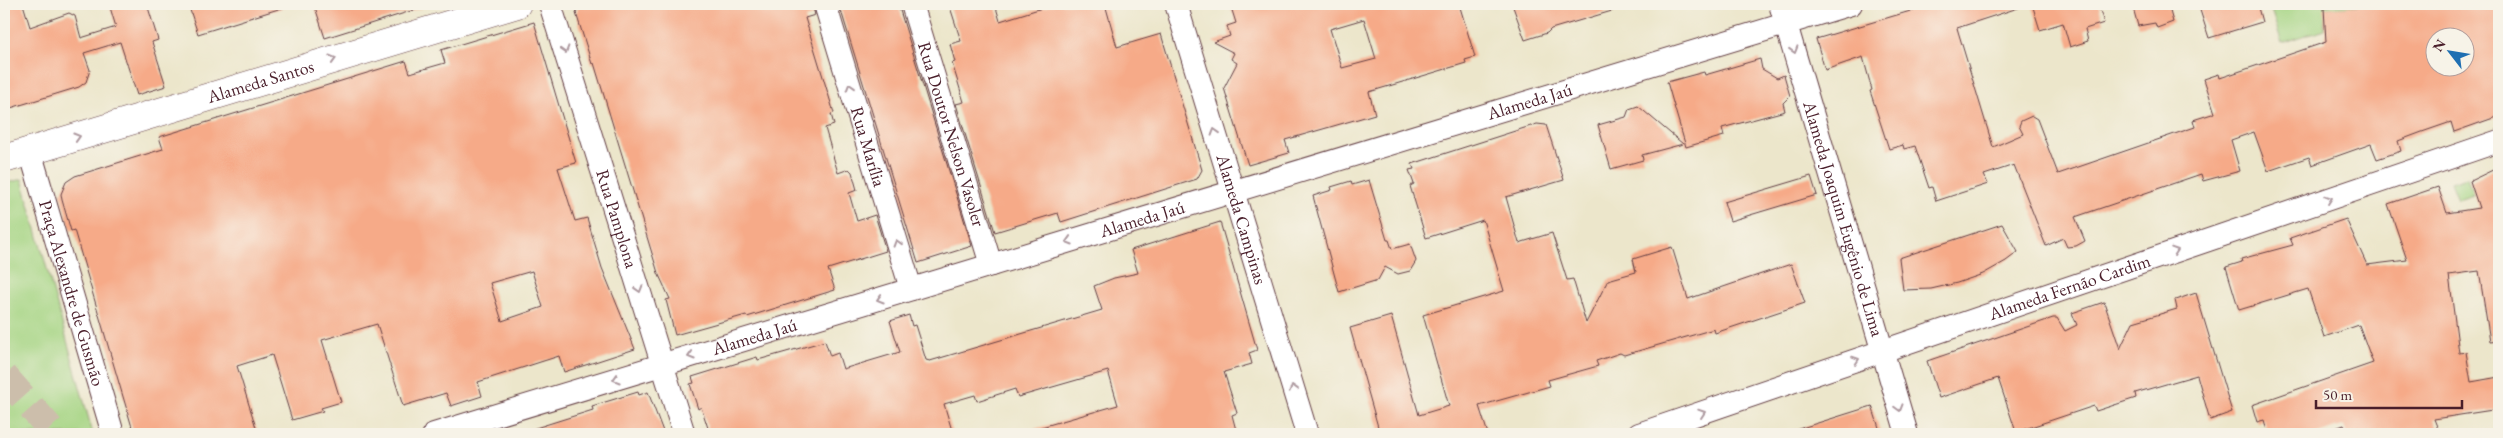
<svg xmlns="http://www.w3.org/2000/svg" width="2503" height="438" font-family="'EB Garamond',serif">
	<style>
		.green { fill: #a4d482; stroke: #777a56 }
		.building { fill: #f6aa88; fill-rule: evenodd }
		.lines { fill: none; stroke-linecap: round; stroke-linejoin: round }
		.primary-tunnel { stroke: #ccbeab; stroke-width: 28; stroke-dasharray: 28 14; stroke-linecap: butt }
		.street-casing { stroke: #623d43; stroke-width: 24 }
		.secondary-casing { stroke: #623d43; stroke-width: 29 }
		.street { stroke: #fff; stroke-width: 22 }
		.secondary { stroke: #fff; stroke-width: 28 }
		.oneway { stroke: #ae9aa0 }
		.labels { text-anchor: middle; stroke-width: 4.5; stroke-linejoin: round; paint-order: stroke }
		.street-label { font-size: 18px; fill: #4a1f2b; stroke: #f7f3e8 }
	</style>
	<rect width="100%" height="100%" fill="#f7f3e8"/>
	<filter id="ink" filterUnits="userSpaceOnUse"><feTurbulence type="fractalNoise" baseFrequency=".02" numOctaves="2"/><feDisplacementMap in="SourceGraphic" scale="10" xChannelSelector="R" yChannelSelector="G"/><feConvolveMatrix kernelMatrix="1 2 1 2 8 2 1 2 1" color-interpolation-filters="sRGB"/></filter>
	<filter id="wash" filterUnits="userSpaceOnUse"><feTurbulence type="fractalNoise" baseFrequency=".0096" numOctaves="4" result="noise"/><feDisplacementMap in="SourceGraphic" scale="20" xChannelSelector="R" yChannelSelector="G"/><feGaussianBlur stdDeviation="1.12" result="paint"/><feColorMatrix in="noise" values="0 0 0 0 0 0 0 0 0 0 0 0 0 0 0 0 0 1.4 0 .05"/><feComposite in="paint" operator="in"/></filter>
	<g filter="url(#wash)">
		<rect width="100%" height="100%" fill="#ece6cb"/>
		<!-- green -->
		<g class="green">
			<path d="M2269,4H2378L2325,8L2324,29L2282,43Z"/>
			<path d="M2467,177L2473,195L2458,200L2451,182Z"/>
			<path d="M22,179L93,434H4V184Z"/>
		</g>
		<g id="blocks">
			<!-- building -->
			<g class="building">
				<path d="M4,4H23L30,27L69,13L75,16L81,38L116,27L109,4H147L158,40L152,42L166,86L137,95L120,42L84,53L90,70L86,82L79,87L4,110Z"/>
				<path d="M188,4H285V7L198,34Z"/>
				<path d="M314,4H424V7L325,38Z"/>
				<path d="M586,4H812L815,15L805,18L834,113L831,114L834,125L825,128L838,173L849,169L852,172L857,190L849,193L857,221L875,215L886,251L828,269L835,290L747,317L746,315L675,335L666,300L670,299L658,273L594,63L592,64L576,13L579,5Z"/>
				<path d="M839,4H898L972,246L918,263Z"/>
				<path d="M949,4H995L1000,21L1055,4H1105L1117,47L1161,34L1202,170L1197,179L1061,222L1058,213L995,232L956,104L964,102L952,63L955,62L950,44L961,41Z"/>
				<path d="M1230,4H1459L1475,57L1465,60L1466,63L1369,92L1375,114L1285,140L1289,153L1248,165L1224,88L1237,63L1231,59L1234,53L1213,42L1230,36L1227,26L1236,23ZM1364,19L1376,59L1342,68L1330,29Z"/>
				<path d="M1512,4H1621L1622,8L1551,29L1547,33L1525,40Z"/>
				<path d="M1934,4H2020L2021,7L1957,28L1993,147L2023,134L2019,126L2021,121L2032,116L2037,119L2058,174L2195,127L2193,120L2215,113L2204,79L2219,74L2220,78L2326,42L2324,8L2376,4H2499V116L2454,132L2451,122L2422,132L2398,141L2401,151L2377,159L2371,144L2312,165L2309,157L2268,171L2254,132L2231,140L2240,171L2203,181L2201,174L2075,217L2085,241L2076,246L2067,247L2063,238L2046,246L2014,165L1984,175L1988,184L1936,201L1932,187L1929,188L1915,146L1904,149L1903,145L1889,149L1870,91L1872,90L1863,57L1825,70L1816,39ZM2436,38H2466V68H2436Z"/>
				<path d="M2032,4H2098L2104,23L2085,29L2088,41L2070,47L2063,23L2040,30Z"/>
				<path d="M2132,4H2168L2173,22L2157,28L2155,23L2138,26Z"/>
				<path d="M2198,4H2257L2262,22L2209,38Z"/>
				<path d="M534,22L576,163L558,168L575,221L587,218L602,268L635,349L564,372L559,356L478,382L482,396L451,406L446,393L403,406L377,324L322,340L341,402L321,408L323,411L292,420L272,355L237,366L258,434H134L74,230L71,231L62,200L61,194L66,182L75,176L163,149L159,137L406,61L410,73L445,63L441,50ZM532,271L543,307L502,321L490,283Z"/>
				<path d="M1760,59L1762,69L1777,78L1784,75L1790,96L1783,103L1785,111L1722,128L1724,136L1686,147L1667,82L1704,72L1705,75Z"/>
				<path d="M1638,106L1683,144L1642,155L1643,160L1611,169L1598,125L1626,117L1629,109Z"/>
				<path d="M1537,124L1546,125L1564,180L1506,197L1519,243L1552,233L1567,280L1573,279L1586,323L1608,280L1636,272L1633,259L1672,247L1688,299L1791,264L1805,303L1715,333L1714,329L1624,355L1620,353L1596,361L1598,366L1548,380L1550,386L1479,406L1488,434H1380L1350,328L1391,316L1419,415L1449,406L1423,315L1504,291L1483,220L1426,238L1410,186L1414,184L1409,170L1414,169L1412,164Z"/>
				<path d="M2499,167V340L2490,341L2479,271L2449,275L2459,353L2466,352L2471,382L2499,377V409L2434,419L2440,434H2347L2344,425L2318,434H2268L2264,420L2257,422L2252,405L2373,363L2359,325L2324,337L2308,289L2239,310L2226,267L2242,262L2241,259L2293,245L2290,238L2346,219L2367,265L2407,260L2388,204L2438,187L2447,213L2479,208L2470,181Z"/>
				<path d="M1811,176L1817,195L1730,221L1724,202Z"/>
				<path d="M1369,180L1387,240H1389L1392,249L1410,244L1416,261L1410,271L1398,274L1385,267L1378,280L1339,292L1313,196L1332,190L1331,187L1351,181L1352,185Z"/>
				<path d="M1220,222L1257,350L1249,353L1252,364L1224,372L1237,413L1232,415L1237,434H1032L1031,430L1118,405L1108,371L1018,397L1015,389L977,401L975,395L944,404L953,434H710L701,407L698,409L690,384L694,383L692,377L757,357L758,360L825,341L830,356L838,353L843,369L900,352L890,321L909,315L912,326L915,325L926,360L930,361L1102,310L1094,286L1114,278L1138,273L1131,250Z"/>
				<path d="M2002,224L2018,252L2006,261L1983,274L1957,283L1931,289L1903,290L1899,258Z"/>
				<path d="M2196,293L2232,412L2210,420L2197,375L2135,393L2136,398L2096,411L2094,406L2016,432L1998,378L1939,398L1927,361L2053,318H2057L2065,331L2077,325L2072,313L2104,302L2120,349L2133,322L2177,309L2175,300Z"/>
				<path d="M638,392L639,395L648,392L664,434H527L526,431L593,410L592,406Z"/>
				<path d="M1872,406L1881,434H1792V431Z"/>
			</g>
		</g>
	</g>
	<g filter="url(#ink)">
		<use href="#blocks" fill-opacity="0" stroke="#623d43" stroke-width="1"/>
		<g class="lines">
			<!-- primary-tunnel -->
			<path class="primary-tunnel" d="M4,376L55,434"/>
			<!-- street casing -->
			<g class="street-casing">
				<g id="street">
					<path id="s1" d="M550,4L684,434"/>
					<path id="s2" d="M825,4L911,289"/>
					<path id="s3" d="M912,4L991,265"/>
					<path id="s4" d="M1176,4L1307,434"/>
					<path id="s5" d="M1780,4L1907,434"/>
					<path id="s6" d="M30,151L113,434"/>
					<path id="s7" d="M434,434L1851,4"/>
					<path id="s8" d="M1639,434L2499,141"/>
				</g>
			</g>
			<!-- secondary casing -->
			<g class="secondary-casing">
				<g id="secondary">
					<path id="s9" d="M4,159L517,4"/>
				</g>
			</g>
			<!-- street -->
			<use href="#street" class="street"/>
			<!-- secondary -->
			<use href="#secondary" class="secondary"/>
		</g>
		<!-- one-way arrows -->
		<defs><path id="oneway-chevron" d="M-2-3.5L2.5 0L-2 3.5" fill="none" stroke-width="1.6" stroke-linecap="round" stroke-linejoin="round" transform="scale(1.25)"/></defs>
		<g class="oneway">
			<use href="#oneway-chevron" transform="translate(565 50) rotate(73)"/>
			<use href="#oneway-chevron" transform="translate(1794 50) rotate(73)"/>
			<use href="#oneway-chevron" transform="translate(333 59) rotate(-17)"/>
			<use href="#oneway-chevron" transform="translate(850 87) rotate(-107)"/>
			<use href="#oneway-chevron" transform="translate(1215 132) rotate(-107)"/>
			<use href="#oneway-chevron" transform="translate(77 137) rotate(-17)"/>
			<use href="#oneway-chevron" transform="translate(2329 199) rotate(-19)"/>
			<use href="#oneway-chevron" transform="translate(1069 241) rotate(163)"/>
			<use href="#oneway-chevron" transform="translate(897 243) rotate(-107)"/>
			<use href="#oneway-chevron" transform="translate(2175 251) rotate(-19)"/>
			<use href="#oneway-chevron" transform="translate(639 289) rotate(73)"/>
			<use href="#oneway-chevron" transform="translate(880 299) rotate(163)"/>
			<use href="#oneway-chevron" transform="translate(691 356) rotate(163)"/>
			<use href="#oneway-chevron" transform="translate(1856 360) rotate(-19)"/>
			<use href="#oneway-chevron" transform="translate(616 379) rotate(163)"/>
			<use href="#oneway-chevron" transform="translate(1293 388) rotate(-107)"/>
			<use href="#oneway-chevron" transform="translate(1899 408) rotate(74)"/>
			<use href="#oneway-chevron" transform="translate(1702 413) rotate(-19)"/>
		</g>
	</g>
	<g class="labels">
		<!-- street labels -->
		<g class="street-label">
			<text dy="6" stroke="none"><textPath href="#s9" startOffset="268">Alameda Santos</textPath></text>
			<text dy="6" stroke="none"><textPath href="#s7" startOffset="1145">Alameda Jaú</textPath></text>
			<text dy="6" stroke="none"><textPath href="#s3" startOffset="136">Rua Doutor Nelson Vasoler</textPath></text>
			<text dy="6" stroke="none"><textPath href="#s2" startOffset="149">Rua Marília</textPath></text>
			<text dy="6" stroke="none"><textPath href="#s1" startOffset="225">Rua Pamplona</textPath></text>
			<text dy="6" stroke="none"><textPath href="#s7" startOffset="740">Alameda Jaú</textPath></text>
			<text dy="6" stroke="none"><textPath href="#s4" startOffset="225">Alameda Campinas</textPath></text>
			<text dy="6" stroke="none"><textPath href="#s5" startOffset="224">Alameda Joaquim Eugênio de Lima</textPath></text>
			<text dy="6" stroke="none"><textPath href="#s8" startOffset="455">Alameda Fernão Cardim</textPath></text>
			<text dy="6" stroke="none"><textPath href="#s6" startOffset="148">Praça Alexandre de Gusmão</textPath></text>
			<text dy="6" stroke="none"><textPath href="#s7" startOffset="335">Alameda Jaú</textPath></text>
		</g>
	</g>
	<!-- margin -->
	<rect width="2503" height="438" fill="none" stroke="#f7f3e8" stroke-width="20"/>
	<!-- north arrow -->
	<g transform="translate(2450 52) rotate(301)"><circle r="24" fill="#f7f3e8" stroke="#b29e9c"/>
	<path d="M0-4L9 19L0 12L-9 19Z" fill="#1f6fb2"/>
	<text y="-8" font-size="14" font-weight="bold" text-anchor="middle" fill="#4a1f2b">N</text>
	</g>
	<!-- scale -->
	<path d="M2316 400v8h146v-8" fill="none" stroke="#4a1f2b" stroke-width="2.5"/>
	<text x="2323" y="400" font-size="15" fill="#4a1f2b" stroke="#f7f3e8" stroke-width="4" paint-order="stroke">50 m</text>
</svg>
